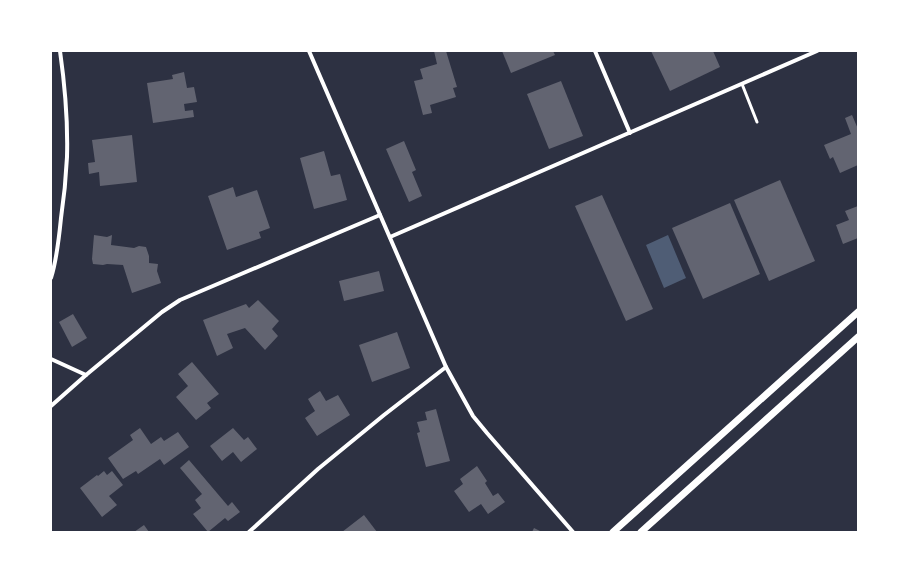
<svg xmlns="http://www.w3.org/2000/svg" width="909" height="583" font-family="'IBM Plex Sans',sans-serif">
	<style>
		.water { fill: #4f5d75 }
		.building { fill: #626471 }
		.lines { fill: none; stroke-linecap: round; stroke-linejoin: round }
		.service { stroke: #fff; stroke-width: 3 }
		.minor { stroke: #fff; stroke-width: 4 }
		.tertiary { stroke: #fff; stroke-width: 7 }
	</style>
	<rect width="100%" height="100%" fill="#2d3142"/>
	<!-- water -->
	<path class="water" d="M668,235L686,278L664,288L646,245Z"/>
	<!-- building -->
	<g class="building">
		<path d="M434,51H446L457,87L453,88L456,97L430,105L432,113L423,115L414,81L423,79L420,69L437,64Z"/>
		<path d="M502,51H553L555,55L511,73Z"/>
		<path d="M651,51H713L720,67L670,91Z"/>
		<path d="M184,72L187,88L194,87L197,102L184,104L185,111L193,110L194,117L153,123L147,83L173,79L172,75Z"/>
		<path d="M561,81L583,136L549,149L527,94Z"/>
		<path d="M852,115L858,129V165L840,173L833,157L830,159L824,145L851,134L845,118Z"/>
		<path d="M132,135L137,182L100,186L99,172L89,174L88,163L95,162L92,140Z"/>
		<path d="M404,141L416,170L412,172L422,196L409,202L386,149Z"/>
		<path d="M324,151L331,176L340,174L347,200L314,209L300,158Z"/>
		<path d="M780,180L815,261L769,281L734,200Z"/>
		<path d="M233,187L236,197L257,190L270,228L259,232L261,238L227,250L208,196Z"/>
		<path d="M602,195L653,309L626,321L575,206Z"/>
		<path d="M730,203L760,274L703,299L672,228Z"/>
		<path d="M858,206V238L843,244L836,225L849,220L845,211Z"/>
		<path d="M94,235L107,237L112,235L111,245L134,248L139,246L146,247L149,256V263L158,264L157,271L161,283L132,293L123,265L107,264L103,265L93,264L92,259Z"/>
		<path d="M379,271L384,291L344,301L339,281Z"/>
		<path d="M258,300L279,321L272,329L278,336L265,350L245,328L227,334L233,348L217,356L203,320L246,304L249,308Z"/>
		<path d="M73,314L87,338L72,347L59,322Z"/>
		<path d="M397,332L410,368L372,382L359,345Z"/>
		<path d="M192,362L219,394L207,403L211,408L196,420L176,397L188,386L178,374Z"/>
		<path d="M320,391L326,401L338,395L350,415L317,436L305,418L315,411L308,399Z"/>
		<path d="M436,409L450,461L426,467L417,433L420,432L417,422L427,420L425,412Z"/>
		<path d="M140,428L151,444L161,437L164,441L178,432L189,447L164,465L160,459L138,474L136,471L123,479L108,458L133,440L130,435Z"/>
		<path d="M233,428L244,440L248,437L257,449L241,462L233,452L222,461L210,446Z"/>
		<path d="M189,460L228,506L232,502L240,512L228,521L225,518L208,532L193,514L201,508L195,500L202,494L180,468Z"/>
		<path d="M477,466L487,481L485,483L493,496L498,493L505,502L488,514L481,504L469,512L454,491L463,484L460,479Z"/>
		<path d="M104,471L107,475L112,471L123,485L109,496L117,505L102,517L80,488L97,475L98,476Z"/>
		<path d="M364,515L377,532H342Z"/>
		<path d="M144,525L149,532H134Z"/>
		<path d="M534,528L542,532H532Z"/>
	</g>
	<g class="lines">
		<!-- service -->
		<path class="service" d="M742,84L757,122"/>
		<!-- minor -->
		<g class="minor">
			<path d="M309,51L446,367L473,416L487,433L573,532"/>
			<path d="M595,51L630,133"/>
			<path d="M390,237L817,51"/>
			<path d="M51,278C57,259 59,238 61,218C64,198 66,178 67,157C68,122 65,86 60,51"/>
			<path d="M51,359L86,375"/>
			<path d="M51,406L86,375L162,312L180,300L380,215"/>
			<path d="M249,532L318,469L384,415L446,367"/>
		</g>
		<!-- tertiary -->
		<g class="tertiary">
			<path d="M613,532L858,312"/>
			<path d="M641,532L858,337"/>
		</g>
	</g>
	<!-- border -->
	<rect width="909" height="583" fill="none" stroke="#ffffff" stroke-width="104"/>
</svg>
